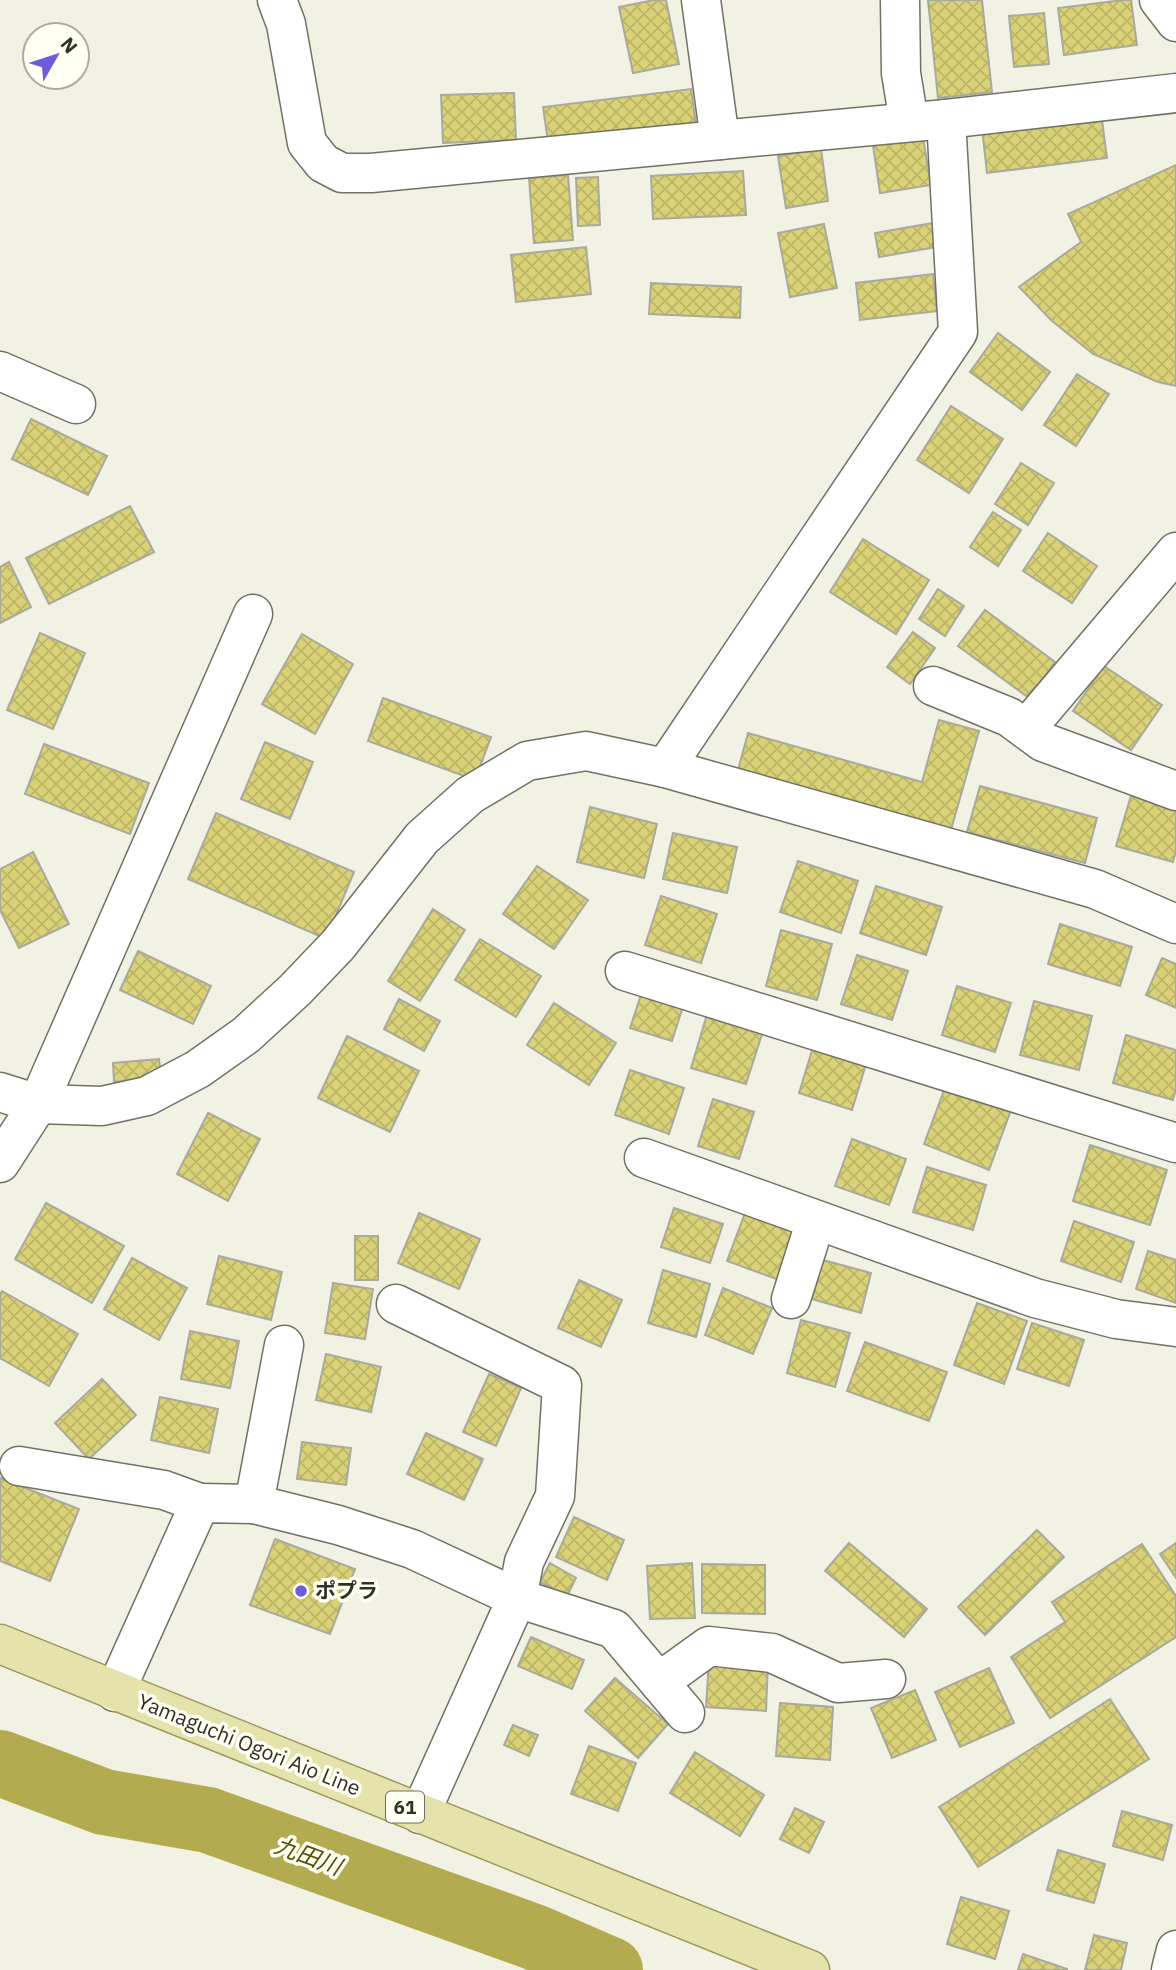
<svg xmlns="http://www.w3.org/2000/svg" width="1176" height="1970" font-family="'IBM Plex Sans','Noto Sans JP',sans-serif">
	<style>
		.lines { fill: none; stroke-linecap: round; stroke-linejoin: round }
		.stream { stroke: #b2ab50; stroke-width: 10 }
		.river { stroke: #b2ab50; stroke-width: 66 }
		.building { fill: url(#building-cross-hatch); stroke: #a9a99c; stroke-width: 2 }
		.minor-casing { stroke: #727165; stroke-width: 41 }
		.major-casing { stroke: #9c975a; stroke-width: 41 }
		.minor { stroke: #fff; stroke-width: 38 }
		.major { stroke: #e6e2ac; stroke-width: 38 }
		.poi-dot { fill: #6d5dd7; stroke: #fffff3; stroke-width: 2.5 }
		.labels { text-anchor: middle; stroke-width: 7; stroke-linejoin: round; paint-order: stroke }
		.shield { fill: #fffff3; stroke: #6e6e67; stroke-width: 2 }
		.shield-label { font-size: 19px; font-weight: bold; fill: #30302b }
		.poi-label { font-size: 21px; font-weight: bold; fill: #30302b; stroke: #fffff3; text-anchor: start }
		.street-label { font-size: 21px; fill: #30302b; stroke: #fffff3 }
		.water-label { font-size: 23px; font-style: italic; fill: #554f07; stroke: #fffff3 }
	</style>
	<defs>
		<pattern id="building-cross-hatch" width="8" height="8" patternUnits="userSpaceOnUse" patternTransform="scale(1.75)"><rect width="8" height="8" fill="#d9d277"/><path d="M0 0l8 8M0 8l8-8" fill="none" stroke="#bbb567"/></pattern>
	</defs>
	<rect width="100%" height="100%" fill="#f2f2e4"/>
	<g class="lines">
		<!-- stream -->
		<path class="stream" d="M534,1937L546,1970"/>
		<!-- river -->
		<path class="river" d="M0,1763L104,1802L208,1820L534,1937L610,1970"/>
	</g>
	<!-- building -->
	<g class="building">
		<path d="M654,0H666L679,64L633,73L619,7Z"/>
		<path d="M928,0H982L992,92L938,98Z"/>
		<path d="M1123,0H1131L1137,45L1064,55L1058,8Z"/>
		<path d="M1044,13L1049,64L1014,67L1009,16Z"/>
		<path d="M691,89L696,124L548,141L543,107Z"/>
		<path d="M514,93L516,140L443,143L441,95Z"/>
		<path d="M1101,113L1107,158L987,173L982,128Z"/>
		<path d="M923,138L931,185L880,193L873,145Z"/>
		<path d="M821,149L828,201L786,208L778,156Z"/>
		<path d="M1176,165V386L1158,382L1093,354L1052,321L1019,287L1081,242L1068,214Z"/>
		<path d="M743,171L746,215L653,219L651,176Z"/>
		<path d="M568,175L573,240L534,243L529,178Z"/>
		<path d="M598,177L600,225L578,226L576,178Z"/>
		<path d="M933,223L937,247L879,257L875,233Z"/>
		<path d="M824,224L837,288L790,297L778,233Z"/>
		<path d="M586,247L591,294L516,302L511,255Z"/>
		<path d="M933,274L937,311L860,320L856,283Z"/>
		<path d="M651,283L741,287L740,318L649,314Z"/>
		<path d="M998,333L1050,372L1022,410L970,372Z"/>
		<path d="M1077,374L1109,394L1076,446L1044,425Z"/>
		<path d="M951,406L1003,439L969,493L917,460Z"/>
		<path d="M31,419L107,456L88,495L12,459Z"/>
		<path d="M1021,463L1054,483L1028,525L995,504Z"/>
		<path d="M130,506L154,552L49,604L26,558Z"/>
		<path d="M993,512L1021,530L998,566L970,547Z"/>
		<path d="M1048,533L1097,566L1072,603L1023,571Z"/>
		<path d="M863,539L929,580L896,634L830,592Z"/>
		<path d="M9,562L31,607L0,623V567Z"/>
		<path d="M938,589L964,606L945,636L919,619Z"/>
		<path d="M985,610L1055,662L1029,698L958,646Z"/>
		<path d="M913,632L935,648L910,684L887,667Z"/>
		<path d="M40,633L85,653L53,729L7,710Z"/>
		<path d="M302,634L353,664L315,734L262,704Z"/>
		<path d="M1104,666L1162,705L1131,750L1073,711Z"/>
		<path d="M383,698L491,737L475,780L368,741Z"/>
		<path d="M939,720L979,731L951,830L738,770L748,733L922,782Z"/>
		<path d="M265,742L313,762L290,819L241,799Z"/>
		<path d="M44,744L149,783L130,834L25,794Z"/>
		<path d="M980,786L1097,818L1085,863L967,832Z"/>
		<path d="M1133,789L1176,802V851L1173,862L1116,846Z"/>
		<path d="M590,807L657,824L644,878L577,862Z"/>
		<path d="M216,813L354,872L326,939L188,879Z"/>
		<path d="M673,833L737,847L727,893L663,879Z"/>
		<path d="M33,852L69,924L19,948L0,910V869Z"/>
		<path d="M798,861L858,881L841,933L780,912Z"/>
		<path d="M537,866L588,900L554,949L503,914Z"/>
		<path d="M876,886L942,907L926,955L860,933Z"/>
		<path d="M661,896L717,914L701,963L645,945Z"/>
		<path d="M433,909L465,930L420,1001L388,981Z"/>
		<path d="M1060,924L1132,947L1120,986L1048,964Z"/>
		<path d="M781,930L832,944L817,1000L766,986Z"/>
		<path d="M480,939L541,976L516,1017L455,980Z"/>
		<path d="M138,951L211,986L193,1024L120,990Z"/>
		<path d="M857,955L908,971L892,1020L841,1004Z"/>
		<path d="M1162,958L1176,964V1008L1146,995Z"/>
		<path d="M957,986L1011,1003L995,1052L942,1035Z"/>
		<path d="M643,989L684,1003L672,1041L630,1028Z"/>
		<path d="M399,999L440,1021L424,1051L384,1029Z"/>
		<path d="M1034,1001L1092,1016L1079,1070L1020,1055Z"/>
		<path d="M554,1003L616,1043L589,1085L527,1045Z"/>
		<path d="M708,1011L764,1028L746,1084L691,1068Z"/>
		<path d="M1126,1035L1176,1050V1089L1173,1100L1113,1083Z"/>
		<path d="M347,1036L419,1071L390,1132L318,1098Z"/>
		<path d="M814,1044L867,1061L852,1110L799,1093Z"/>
		<path d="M159,1059L161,1078L114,1082L113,1063Z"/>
		<path d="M630,1070L684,1088L669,1134L615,1115Z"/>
		<path d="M946,1085L1011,1110L989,1170L924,1144Z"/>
		<path d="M713,1099L754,1112L739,1159L698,1146Z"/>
		<path d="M208,1113L260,1139L228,1201L177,1174Z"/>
		<path d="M852,1139L906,1159L889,1205L835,1186Z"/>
		<path d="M1090,1145L1167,1170L1150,1225L1073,1201Z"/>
		<path d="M927,1167L986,1185L973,1230L913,1212Z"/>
		<path d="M46,1203L124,1246L92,1303L15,1259Z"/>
		<path d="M674,1208L723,1224L710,1263L661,1247Z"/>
		<path d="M419,1213L480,1239L459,1289L398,1263Z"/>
		<path d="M745,1213L797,1232L779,1280L727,1261Z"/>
		<path d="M1074,1221L1134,1242L1121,1282L1061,1261Z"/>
		<rect x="355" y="1236" width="23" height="44"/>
		<path d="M1148,1251L1176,1260V1303L1136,1289Z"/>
		<path d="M219,1256L282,1272L271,1320L207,1304Z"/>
		<path d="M132,1258L187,1288L159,1340L104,1309Z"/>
		<path d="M823,1260L871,1273L861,1313L812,1299Z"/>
		<path d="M663,1270L710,1284L696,1337L648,1323Z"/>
		<path d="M579,1280L622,1300L601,1347L558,1328Z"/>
		<path d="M333,1283L373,1289L365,1339L325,1333Z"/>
		<path d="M723,1288L772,1308L753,1354L705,1335Z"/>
		<path d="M2,1291L78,1334L49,1386L0,1358V1295Z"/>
		<path d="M977,1303L1027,1321L1004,1384L954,1365Z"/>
		<path d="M801,1320L850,1333L835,1387L787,1373Z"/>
		<path d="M1032,1323L1084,1340L1069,1386L1017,1369Z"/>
		<path d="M190,1331L239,1341L230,1388L181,1379Z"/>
		<path d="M865,1342L947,1372L929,1421L847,1391Z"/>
		<path d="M326,1354L381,1367L371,1412L316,1400Z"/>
		<path d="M489,1374L521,1388L496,1446L463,1432Z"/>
		<path d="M102,1379L136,1415L89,1459L55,1423Z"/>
		<path d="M160,1397L218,1409L209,1453L151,1440Z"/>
		<path d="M426,1433L483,1459L464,1500L407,1474Z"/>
		<path d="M302,1442L351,1448L346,1485L297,1479Z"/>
		<path d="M0,1478L79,1509L50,1581L0,1561Z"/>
		<path d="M574,1517L624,1540L607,1580L556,1557Z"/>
		<path d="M1037,1530L1064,1557L985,1635L958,1607Z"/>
		<path d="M275,1539L355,1569L330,1634L250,1605Z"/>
		<path d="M849,1543L927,1609L904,1637L825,1571Z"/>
		<path d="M1176,1543V1578L1160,1554Z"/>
		<path d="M1142,1544L1176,1596V1637L1050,1718L1011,1657L1065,1622L1052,1602Z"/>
		<path d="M550,1563L576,1578L567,1596L540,1582Z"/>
		<path d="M692,1563L695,1618L650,1619L647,1566Z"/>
		<path d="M702,1564L765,1565V1614L702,1613Z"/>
		<path d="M531,1637L584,1660L572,1689L518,1666Z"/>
		<path d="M709,1659L768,1663L766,1711L706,1707Z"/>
		<path d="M989,1668L1014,1723L960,1747L935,1692Z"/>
		<path d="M615,1678L668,1724L638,1758L585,1711Z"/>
		<path d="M915,1690L936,1740L892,1758L871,1708Z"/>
		<path d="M1110,1699L1149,1759L978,1867L939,1807Z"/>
		<path d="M780,1703L833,1707L830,1760L776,1756Z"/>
		<path d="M513,1725L538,1735L529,1756L504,1745Z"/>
		<path d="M589,1746L636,1763L618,1811L571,1794Z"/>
		<path d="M695,1752L764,1795L740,1836L670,1793Z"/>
		<path d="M795,1808L824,1822L809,1853L780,1839Z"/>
		<path d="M1122,1811L1172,1825L1163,1860L1113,1846Z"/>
		<path d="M1058,1850L1105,1864L1094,1903L1047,1890Z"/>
		<path d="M961,1897L1009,1911L995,1959L947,1944Z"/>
		<path d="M1094,1935L1127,1943L1121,1970H1085Z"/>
		<path d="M1023,1954L1067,1969V1970H1018Z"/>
	</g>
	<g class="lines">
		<!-- minor casing -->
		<g class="minor-casing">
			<g id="minor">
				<path d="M277,0L286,24L307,143L323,163L342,173H371L720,140"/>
				<path d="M701,0L720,140L946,119L1176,93"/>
				<path d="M900,0L901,73L909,122"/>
				<path d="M1159,0L1176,22"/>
				<path d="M0,371L76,404"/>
				<path d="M933,686L1009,717L1043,742L1176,791"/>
				<path d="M1026,729L1176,552"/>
				<path d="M665,768L958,332L946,119"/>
				<path d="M625,971L1176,1143"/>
				<path d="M0,1092L38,1104L102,1106L147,1096L198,1069L246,1035L295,990L338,945L422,838L470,795L527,761L586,751L665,768L1095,889L1176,924"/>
				<path d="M644,1158L1035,1298L1116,1319L1176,1327"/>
				<path d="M0,1163L38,1104L253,614"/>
				<path d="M791,1299L816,1220"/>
				<path d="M396,1304L562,1385L555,1496L524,1562L517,1598L420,1814"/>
				<path d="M19,1466L164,1490L200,1503"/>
				<path d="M254,1504L284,1345"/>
				<path d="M659,1682L709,1646L772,1653L838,1683L886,1679"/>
				<path d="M115,1692L200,1503L254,1504L338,1525L412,1549L517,1598L614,1629L685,1713"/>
				<path d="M1171,1970L1176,1950"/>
			</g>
		</g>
		<!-- major casing -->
		<g class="major-casing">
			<path id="major" d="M0,1644L810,1970"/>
		</g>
		<!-- minor -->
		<use href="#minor" class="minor"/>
		<!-- major -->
		<use href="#major" class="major"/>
	</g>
	<!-- markers -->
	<circle class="poi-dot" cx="301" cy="1591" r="7"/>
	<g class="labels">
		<!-- shield labels -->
		<rect class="shield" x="386" y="1791.5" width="38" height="31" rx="5"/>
		<g class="shield-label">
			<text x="405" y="1814">61</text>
		</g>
		<!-- poi labels -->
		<g class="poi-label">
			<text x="315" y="1598">ポプラ</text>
		</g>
		<!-- street labels -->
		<g class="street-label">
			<text transform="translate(249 1745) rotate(22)" y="7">Yamaguchi Ogori Aio Line</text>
		</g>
		<!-- water labels -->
		<g class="water-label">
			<text transform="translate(308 1856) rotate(20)" y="8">九田川</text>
		</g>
	</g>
	<!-- north arrow -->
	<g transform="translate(56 56) rotate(51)"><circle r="33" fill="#fffff3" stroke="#acaca3" stroke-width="2"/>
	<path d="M0-5L12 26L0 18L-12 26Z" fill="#6d5dd7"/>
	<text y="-10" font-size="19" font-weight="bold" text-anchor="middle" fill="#30302b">N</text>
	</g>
</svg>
